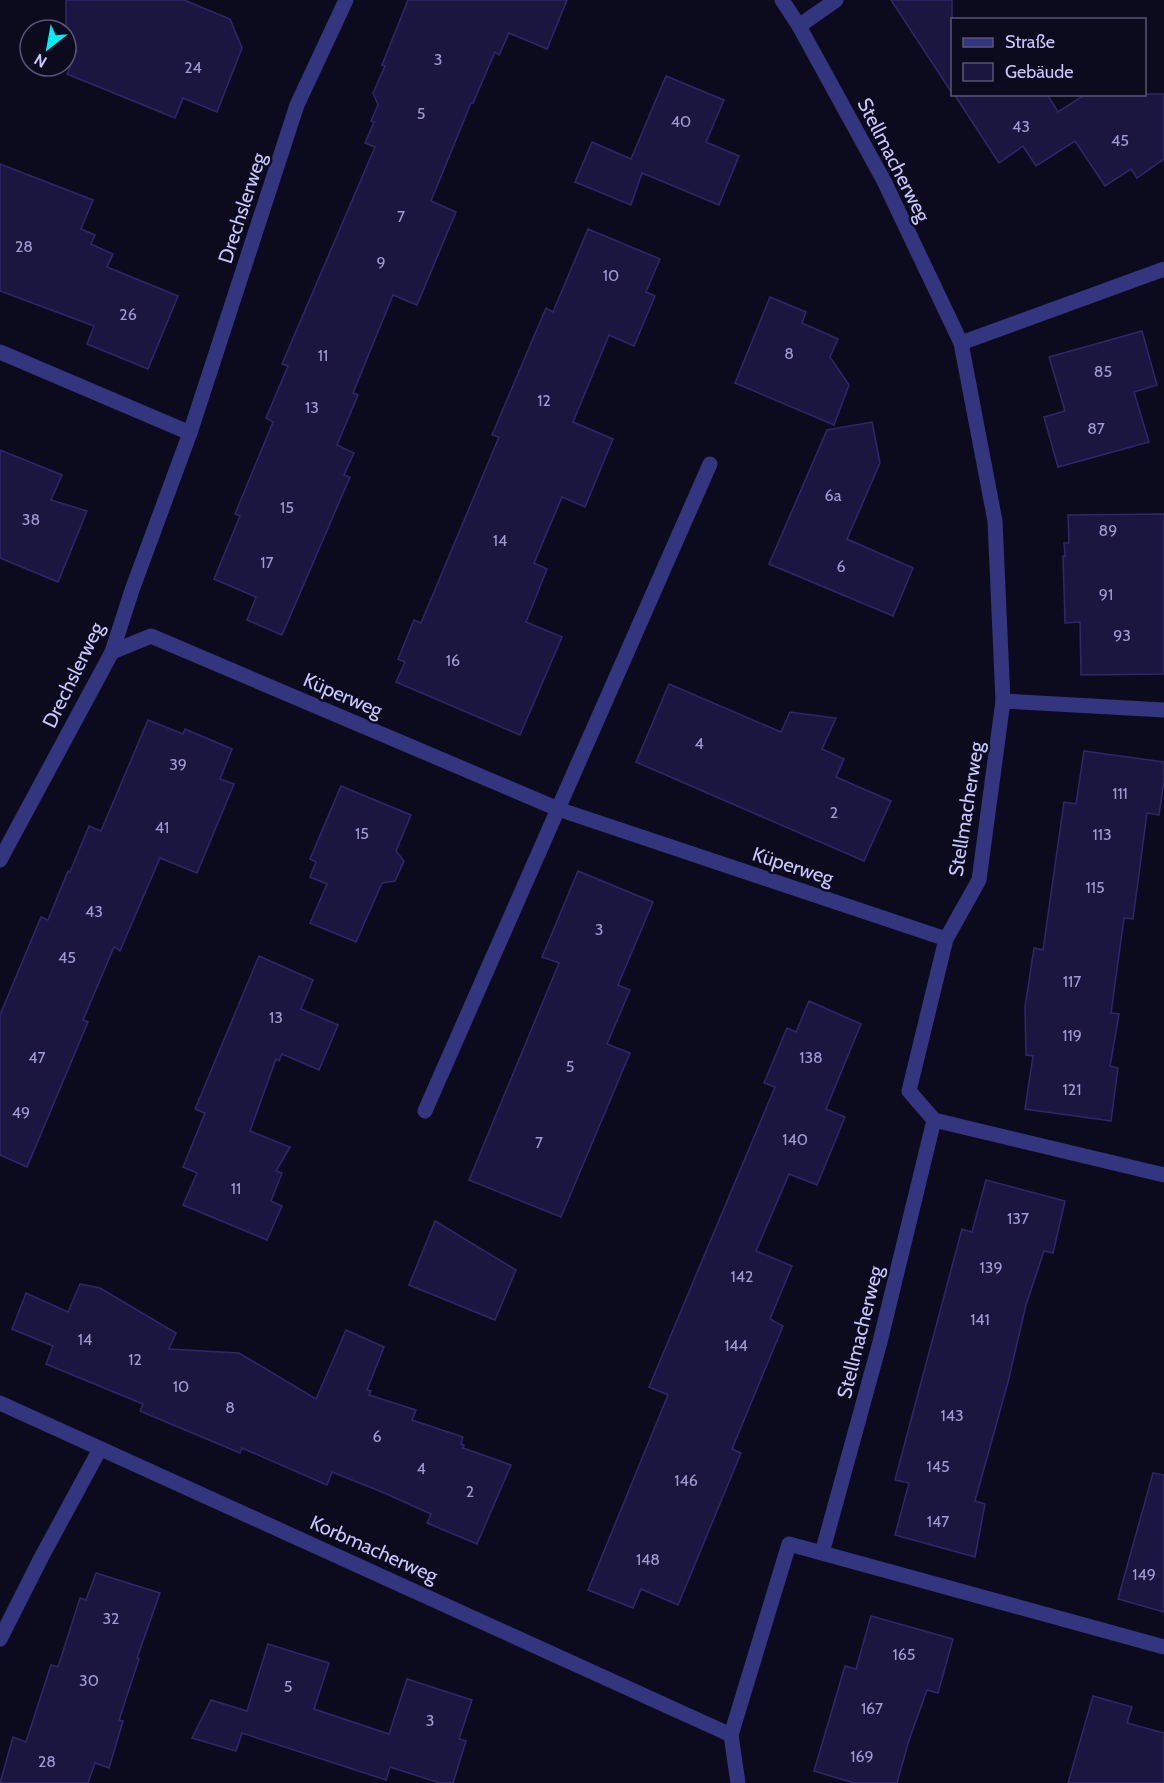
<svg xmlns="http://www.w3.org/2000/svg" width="1164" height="1783" font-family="Cabin,sans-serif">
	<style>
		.building { fill: #1b163f; stroke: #2f276c; stroke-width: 1.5 }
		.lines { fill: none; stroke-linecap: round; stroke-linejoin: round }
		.minor { stroke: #33367f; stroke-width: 15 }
		.labels { text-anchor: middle; stroke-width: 5; stroke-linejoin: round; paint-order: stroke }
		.number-label { font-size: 16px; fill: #9e9bcf }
		.street-label { font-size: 20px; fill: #c9c7ff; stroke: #0c0b1d }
	</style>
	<rect width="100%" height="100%" fill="#0c0b1d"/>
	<!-- building -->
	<g class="building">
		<path d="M66,0H184L230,19L242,48L217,112L183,98L175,118L67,74L77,51L66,47Z"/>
		<path d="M408,0H567L547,49L509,33L499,55L495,52L473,103H471L431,201L456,212L417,305L393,295L353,393L358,395L337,445L354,453L344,475L350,477L282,635L247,620L256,597L214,579L240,516L235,514L273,422L266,418L288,366L282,364L375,147L365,143L374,122L371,121L378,105L373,93L385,66L382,65Z"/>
		<path d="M891,0H952V93Z"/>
		<path d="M666,76L724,100L706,142L739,156L719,205L642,173L631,205L575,182L592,142L631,159Z"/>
		<path d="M954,94H1047L1058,112L1086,94H1164V159L1137,178L1131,169L1105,186L1075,141L1036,166L1023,146L999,163Z"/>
		<path d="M0,164L93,200L81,229L95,235L91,244L113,254L107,267L178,296L148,369L87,344L94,326L0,291Z"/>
		<path d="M588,229L660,259L646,292L655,296L634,346L609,335L573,422L613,439L585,507L562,497L534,563L547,569L526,622L562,637L520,735L396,682L405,662L398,659L414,620L421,623L499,437L492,435L546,308L553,312Z"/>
		<path d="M770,297L806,312L802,323L838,339L830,357L849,385L834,425L735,383Z"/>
		<path d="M1142,331L1157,385L1134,392L1149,442L1058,467L1044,417L1065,411L1049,357Z"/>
		<path d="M872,422L880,463L847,539L913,568L893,616L769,564L827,430Z"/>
		<path d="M0,450L62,475L51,500L87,511L58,582L0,558Z"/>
		<path d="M1164,514V674L1081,675L1080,622L1065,623L1063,556H1065L1064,543H1069L1068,515Z"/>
		<path d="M669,684L781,732L790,712L836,718L822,749L844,759L836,777L891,801L864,861L636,762Z"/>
		<path d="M148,720L183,734L185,729L232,749L220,779L234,784L197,873L160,858L120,951L114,947L83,1020L88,1022L27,1167L0,1155V1015L41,917L48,920L68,871L70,872L89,826L101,831Z"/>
		<path d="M1084,751L1164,762V781L1159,815L1147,813L1133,919L1124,918L1111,1013L1119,1014L1110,1066L1118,1068L1111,1121L1025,1109L1033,1056L1026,1055L1025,1007L1034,948L1043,950L1064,802L1076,804Z"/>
		<path d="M341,786L411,815L396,851L404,861L395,881L382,883L356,942L310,923L327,884L310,877L316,862L310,859Z"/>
		<path d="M578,871L653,902L618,985L630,990L607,1044L630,1053L561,1217L469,1180L559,963L542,957Z"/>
		<path d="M259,956L313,980L301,1009L338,1025L319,1070L282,1054L279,1061L276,1059L250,1131L290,1147L276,1171L282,1173L271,1201L282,1206L267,1240L183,1205L197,1173L183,1167L205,1113L195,1109Z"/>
		<path d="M809,1001L861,1024L826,1109L845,1117L817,1185L789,1174L756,1251L792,1266L770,1319L783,1326L732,1449L741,1453L678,1605L641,1589L633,1608L588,1590L668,1395L649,1387L775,1087L764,1083L787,1028L796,1032Z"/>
		<path d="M986,1180L1065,1201L1053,1253L1044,1251L1026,1305L1008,1382L975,1501L985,1504L975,1557L895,1535L909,1483L895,1480L962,1229L972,1232Z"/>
		<path d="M435,1221L516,1270L495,1320L409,1285Z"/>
		<path d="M80,1284L100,1288L176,1333L169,1349L239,1353L316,1399L346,1330L384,1347L367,1390L371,1391L369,1395L416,1410L412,1420L463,1437L461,1444L464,1445L463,1448L511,1465L477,1544L427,1523L431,1514L382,1492L332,1472L327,1485L242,1448L240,1453L140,1411L143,1404L46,1364L53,1346L12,1329L26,1293L68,1312Z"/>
		<path d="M1153,1473L1164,1475V1612L1118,1599Z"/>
		<path d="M96,1573L160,1593L137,1658L139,1659L119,1720L123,1721L109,1768L95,1763L88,1783H0L13,1737L26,1742L51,1665L58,1667L80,1598L86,1600Z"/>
		<path d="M871,1616L953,1639L938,1693L927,1690L909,1740L897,1783H854L814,1771L845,1666L856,1669Z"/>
		<path d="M268,1644L329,1663L314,1709L389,1734L407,1679L472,1700L459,1739L466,1741L453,1783H440L390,1767L386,1780L242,1733L236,1751L192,1738L211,1700L247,1711Z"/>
		<path d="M1093,1696L1132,1707L1127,1723L1164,1733V1783H1068Z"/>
	</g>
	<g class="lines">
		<!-- minor -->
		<g class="minor">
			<path d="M799,26L836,0"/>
			<path d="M961,343L1164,269"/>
			<path d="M0,352L190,433"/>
			<path d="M710,464L558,809L946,939"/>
			<path d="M112,652L151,636L558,809L425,1111"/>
			<path d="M1003,701L1164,710"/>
			<path d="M0,860L112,652L132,590L190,433L297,105L346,0"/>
			<path d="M934,1120L1164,1175"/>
			<path d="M0,1403L731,1735"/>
			<path d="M822,1553L1164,1647"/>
			<path d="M0,1639L41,1558L100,1449"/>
			<path d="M738,1783L731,1735L789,1544L822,1553L880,1342L934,1120L909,1091L946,939L979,880L1003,701L995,521L961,343L884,181L799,26L782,0"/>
		</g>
	</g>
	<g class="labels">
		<!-- number labels -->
		<g class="number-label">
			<text x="438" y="65">3</text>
			<text x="193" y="73">24</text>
			<text x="421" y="119">5</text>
			<text x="681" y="127">40</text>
			<text x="1021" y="132">43</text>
			<text x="1120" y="146">45</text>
			<text x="401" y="222">7</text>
			<text x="24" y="252">28</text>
			<text x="381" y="268">9</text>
			<text x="611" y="281">10</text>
			<text x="128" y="320">26</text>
			<text x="789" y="359">8</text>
			<text x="323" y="361">11</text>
			<text x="1103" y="377">85</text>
			<text x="544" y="406">12</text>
			<text x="312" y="413">13</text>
			<text x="1096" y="434">87</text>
			<text x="833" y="501">6a</text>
			<text x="287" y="513">15</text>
			<text x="31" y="525">38</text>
			<text x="1108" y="536">89</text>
			<text x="500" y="546">14</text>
			<text x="267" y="568">17</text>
			<text x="841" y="572">6</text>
			<text x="1106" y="600">91</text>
			<text x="1122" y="641">93</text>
			<text x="453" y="666">16</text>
			<text x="699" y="749">4</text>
			<text x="178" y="770">39</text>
			<text x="1120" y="799">111</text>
			<text x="834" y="818">2</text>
			<text x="162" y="833">41</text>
			<text x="362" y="839">15</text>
			<text x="1102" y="840">113</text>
			<text x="1095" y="893">115</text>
			<text x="94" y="917">43</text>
			<text x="599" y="935">3</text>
			<text x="67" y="963">45</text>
			<text x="1072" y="987">117</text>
			<text x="276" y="1023">13</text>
			<text x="1072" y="1041">119</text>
			<text x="37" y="1063">47</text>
			<text x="811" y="1063">138</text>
			<text x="570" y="1072">5</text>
			<text x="1072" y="1095">121</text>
			<text x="21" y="1118">49</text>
			<text x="795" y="1145">140</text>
			<text x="539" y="1148">7</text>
			<text x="236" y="1194">11</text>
			<text x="1018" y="1224">137</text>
			<text x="991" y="1273">139</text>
			<text x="742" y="1282">142</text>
			<text x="980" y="1325">141</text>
			<text x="85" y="1345">14</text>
			<text x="736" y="1351">144</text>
			<text x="135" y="1365">12</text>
			<text x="181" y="1392">10</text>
			<text x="230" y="1413">8</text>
			<text x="952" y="1421">143</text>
			<text x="377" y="1442">6</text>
			<text x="938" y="1472">145</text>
			<text x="421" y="1474">4</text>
			<text x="686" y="1486">146</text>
			<text x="470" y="1497">2</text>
			<text x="938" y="1527">147</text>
			<text x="648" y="1565">148</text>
			<text x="1144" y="1580">149</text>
			<text x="111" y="1624">32</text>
			<text x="904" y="1660">165</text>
			<text x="89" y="1686">30</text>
			<text x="288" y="1692">5</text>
			<text x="872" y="1714">167</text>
			<text x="430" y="1726">3</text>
			<text x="862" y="1762">169</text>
			<text x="47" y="1767">28</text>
		</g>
		<!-- street labels -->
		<g class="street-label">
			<text transform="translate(894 160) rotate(63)" y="7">Stellmacherweg</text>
			<text transform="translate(242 208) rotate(-72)" y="7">Drechslerweg</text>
			<text transform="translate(73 675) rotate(-64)" y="7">Drechslerweg</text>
			<text transform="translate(343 695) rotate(23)" y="7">Küperweg</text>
			<text transform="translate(966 809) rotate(-81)" y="7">Stellmacherweg</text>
			<text transform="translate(793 866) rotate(18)" y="7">Küperweg</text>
			<text transform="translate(860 1332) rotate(-76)" y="7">Stellmacherweg</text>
			<text transform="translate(374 1549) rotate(24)" y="7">Korbmacherweg</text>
		</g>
	</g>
	<!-- legend -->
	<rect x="951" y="18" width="195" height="78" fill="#0c0b1d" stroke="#585677" stroke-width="1.5"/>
	<rect x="963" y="38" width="30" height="9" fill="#33367f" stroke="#585677" stroke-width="1.5"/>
	<text x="1005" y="48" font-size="18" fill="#c9c7ff">Straße</text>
	<rect x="963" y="63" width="30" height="18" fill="#1b163f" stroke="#585677" stroke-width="1.5"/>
	<text x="1005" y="78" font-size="18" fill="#c9c7ff">Gebäude</text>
	<!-- north arrow -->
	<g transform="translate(48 48) rotate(211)"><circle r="28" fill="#0c0b1d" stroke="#585677" stroke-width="1.5"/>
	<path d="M0-4.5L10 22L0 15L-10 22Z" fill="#00edf2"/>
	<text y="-9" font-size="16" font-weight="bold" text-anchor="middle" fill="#c9c7ff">N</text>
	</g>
</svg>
